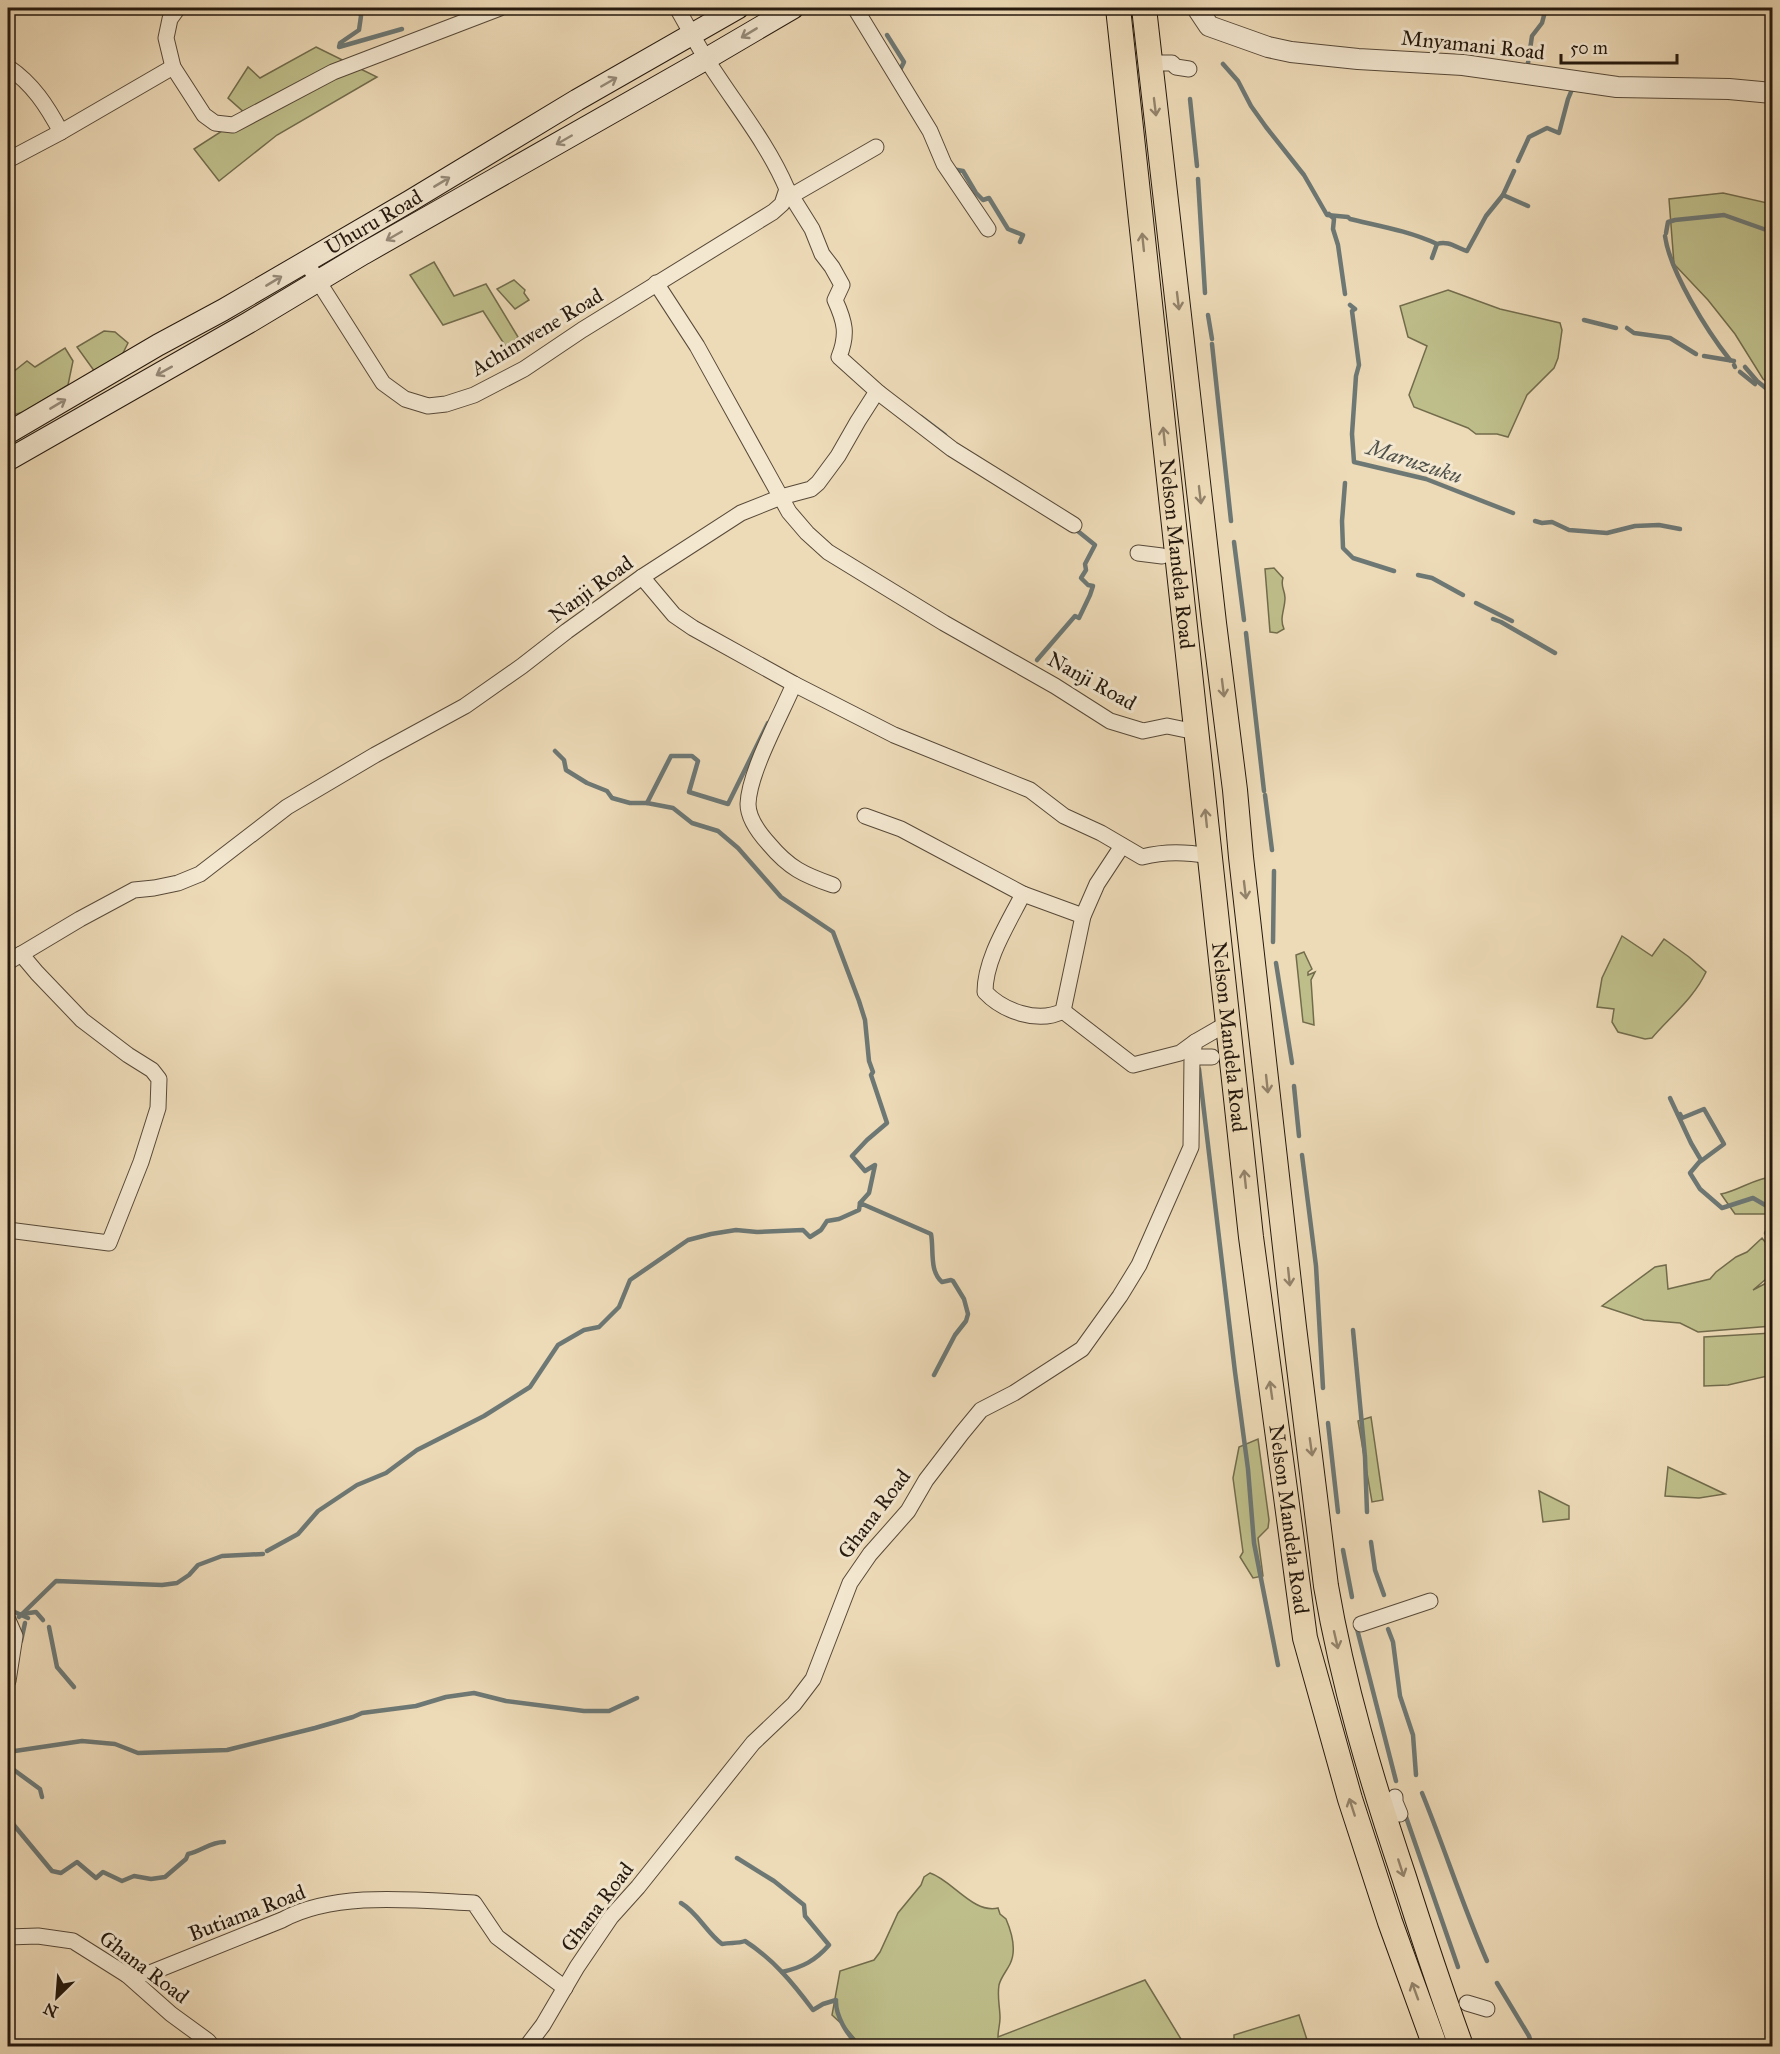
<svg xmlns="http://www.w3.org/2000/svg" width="1780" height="2054" font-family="'IM FELL Great Primer',serif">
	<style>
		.green { fill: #bebe8a; stroke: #726c4c; stroke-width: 1.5 }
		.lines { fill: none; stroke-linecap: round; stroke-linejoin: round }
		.stream { stroke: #6d7875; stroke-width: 4.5 }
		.minor-casing { stroke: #574938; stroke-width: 17 }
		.tertiary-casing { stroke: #574938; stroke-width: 22 }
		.secondary-casing { stroke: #25190e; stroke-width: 23 }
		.primary-casing { stroke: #25190e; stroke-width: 26 }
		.minor { stroke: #f3e7d0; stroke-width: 15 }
		.tertiary { stroke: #f3e7d0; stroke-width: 20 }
		.secondary { stroke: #f3e7d0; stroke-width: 21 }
		.primary { stroke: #eddab7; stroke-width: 24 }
		.oneway { stroke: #968a79 }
		.oneway2 { stroke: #93836b }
		.labels { text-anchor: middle; stroke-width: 6; stroke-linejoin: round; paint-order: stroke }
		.street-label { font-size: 21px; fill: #25190e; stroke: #f3e7d0 }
		.water-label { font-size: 22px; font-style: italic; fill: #4f514a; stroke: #f3e7d0 }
	</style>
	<rect width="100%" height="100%" fill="#eddab7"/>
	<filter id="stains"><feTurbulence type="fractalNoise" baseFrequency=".00333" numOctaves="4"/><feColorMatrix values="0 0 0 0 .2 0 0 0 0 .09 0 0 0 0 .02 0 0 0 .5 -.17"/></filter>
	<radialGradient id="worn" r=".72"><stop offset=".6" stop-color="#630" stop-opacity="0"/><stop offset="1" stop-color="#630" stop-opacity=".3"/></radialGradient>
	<!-- green -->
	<g class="green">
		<path d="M316,47L377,77L277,135L219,181L194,149L247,115L228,98L248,67L260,78Z"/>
		<path d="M1723,193L1772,204V385L1763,379L1735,334L1708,300L1674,264L1669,199Z"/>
		<path d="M434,262L454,296L486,284L518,337L515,340L517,346L508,350L483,311L443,325L410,275Z"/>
		<path d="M514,280L525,290L524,293L529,300L515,309L497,289Z"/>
		<path d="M1448,290L1500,309L1560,323L1562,330L1558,358L1554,368L1527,395L1508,437L1497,434H1476L1468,428L1414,407L1409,395L1427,346L1408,337L1400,306Z"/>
		<path d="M104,331L115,332L128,343L120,359L95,372L77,347Z"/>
		<path d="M65,348L73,361L68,385L24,412L8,416V376L27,361L35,367Z"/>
		<path d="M1274,568L1283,578C1280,586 1285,590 1285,598C1285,609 1279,618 1284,629L1277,633L1270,632L1265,569Z"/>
		<path d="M1622,936L1652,956L1664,939L1689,957L1706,972C1694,998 1670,1017 1652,1038L1645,1039L1618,1032L1612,1022L1614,1009L1597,1007L1602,978Z"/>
		<path d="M1304,952L1312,969L1308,972V975L1315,972L1311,980L1314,1025L1303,1022L1296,955Z"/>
		<path d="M1772,1177V1214H1735L1721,1194C1738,1191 1755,1178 1772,1177Z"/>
		<path d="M1762,1238L1772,1251V1274L1753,1290L1770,1281L1772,1285V1308L1768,1309L1772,1312V1326L1698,1332L1680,1323L1644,1320L1602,1306L1655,1267L1666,1265L1668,1289L1710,1279L1716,1272L1736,1257L1747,1252Z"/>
		<path d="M1772,1333V1375L1728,1385L1704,1386V1337Z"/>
		<path d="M1371,1417L1383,1500L1372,1502L1358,1421Z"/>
		<path d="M1258,1439L1269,1520L1268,1528L1258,1538L1263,1576L1253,1578L1240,1557L1243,1552L1233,1478L1239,1447Z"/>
		<path d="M1668,1467L1725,1494L1699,1498L1665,1496Z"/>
		<path d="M1539,1491L1569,1506V1519L1543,1522Z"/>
		<path d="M930,1873C952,1880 973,1914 998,1908L1000,1914L1006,1919C1012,1933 1017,1950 1010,1964C1006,1972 1001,1977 999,1985C997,1997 1000,2007 1000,2018C1000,2025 998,2030 998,2037L1145,1980L1184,2044L1177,2046H861L845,2027L832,2015L840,1971L874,1960L880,1952L898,1913L921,1885L924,1877Z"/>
		<path d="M1299,2015L1309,2046H1234V2035Z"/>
	</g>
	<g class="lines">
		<!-- stream -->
		<g class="stream">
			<path d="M358,8L361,16L359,30L340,43L339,47L402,29"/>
			<path d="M887,35L904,62L899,72"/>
			<path d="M1223,64L1238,81L1251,106L1266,127L1304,175L1327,215L1348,217L1350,219C1379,226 1409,231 1437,244C1448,240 1457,248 1467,251L1486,216L1503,195L1514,171"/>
			<path d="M1527,70L1532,36L1542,23L1546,8"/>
			<path d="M1190,99L1197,166"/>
			<path d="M1518,161L1529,137L1547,128L1559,133L1568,99L1573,87"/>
			<path d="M952,169L963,171L976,193L983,200L989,198L1008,229L1023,235L1020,242"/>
			<path d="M1198,179L1205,293"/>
			<path d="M1503,195L1528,206"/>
			<path d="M1329,214L1334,219L1333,229L1338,245L1345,294"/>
			<path d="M1666,233L1668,222L1675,220L1724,215L1772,232"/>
			<path d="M1665,236C1670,272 1707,331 1730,360"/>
			<path d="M1432,258L1437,244"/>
			<path d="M1350,305L1355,309L1352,311L1359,365L1356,376L1352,434L1354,462L1426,479L1513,513"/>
			<path d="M1208,315L1212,339"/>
			<path d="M1584,320L1616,328"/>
			<path d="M1627,328L1634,333L1670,338L1696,354"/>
			<path d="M1212,344L1231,521"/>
			<path d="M1704,356L1734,361"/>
			<path d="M1734,365L1735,367"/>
			<path d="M1745,367L1757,381L1772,393"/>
			<path d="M1740,372L1755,384"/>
			<path d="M921,417L945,435"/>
			<path d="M1345,483L1342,521L1343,548L1353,558L1394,571"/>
			<path d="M1535,521L1542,523L1552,522L1569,530L1607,533L1635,526L1659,525L1680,529"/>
			<path d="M1234,542L1244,620"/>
			<path d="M1418,575L1432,578L1463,595"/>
			<path d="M1476,603L1512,621"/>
			<path d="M1493,619L1501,622L1555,653"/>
			<path d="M1246,633L1264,791"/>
			<path d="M1037,660L1075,616L1079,618L1090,595L1093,586L1088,585L1081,578L1086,570L1085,564L1095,545L1074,528"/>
			<path d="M555,751L564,760L566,770L587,783L607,791L612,798L630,803H647L673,808L692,823L718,831L738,848L781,897L833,932L859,1001L865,1020L869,1061L873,1072L871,1075L887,1123L867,1140L852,1156L865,1171L875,1165L869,1193L860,1203"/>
			<path d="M1265,795L1272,850"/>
			<path d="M647,803L671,756H692L698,761L689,792L728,804L768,723"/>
			<path d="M1273,942L1274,871"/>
			<path d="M1276,963L1292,1063"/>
			<path d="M1199,1069L1235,1372L1248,1469L1254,1543L1278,1665"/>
			<path d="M1294,1086L1299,1136"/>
			<path d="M1670,1098L1691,1143L1701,1160L1690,1173L1700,1189L1722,1208L1753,1198L1772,1209"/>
			<path d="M1680,1114L1682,1118L1704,1109L1724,1144L1701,1161"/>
			<path d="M1302,1155L1316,1266L1323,1388"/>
			<path d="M1772,1222L1766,1233L1772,1241"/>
			<path d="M1353,1330L1365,1457L1367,1512"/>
			<path d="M1328,1423L1338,1512"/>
			<path d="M1371,1542L1375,1570L1384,1595"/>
			<path d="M1343,1550L1352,1597"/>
			<path d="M267,1551L298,1534L318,1511L357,1485L386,1473L417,1450L484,1416L530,1387L558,1345L584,1330L599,1327L619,1307L630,1280L688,1240L711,1234L736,1230L757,1232L803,1230L810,1237L821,1230L827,1221L839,1219L859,1210L860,1203L931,1234C934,1249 929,1271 942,1282L951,1280L953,1281L964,1299L968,1314L966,1321L955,1335L934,1375"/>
			<path d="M8,1609L28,1618"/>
			<path d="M22,1614L36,1612L43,1620"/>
			<path d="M19,1617L56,1581L162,1585L177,1583L189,1575L198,1565L222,1556L263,1554"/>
			<path d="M1356,1625L1396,1781"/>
			<path d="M49,1627L57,1667L74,1687"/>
			<path d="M1388,1629L1393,1642L1400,1696L1413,1735L1416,1775"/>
			<path d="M21,1641L25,1623"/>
			<path d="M8,1706L12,1682"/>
			<path d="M8,1752L82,1741L115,1744L138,1753L227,1750L315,1728L353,1717L362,1713L416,1706L446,1697L474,1693L506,1701L584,1711H609L637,1698"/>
			<path d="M8,1769L14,1770L40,1789L42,1797"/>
			<path d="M1422,1793C1445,1849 1463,1907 1487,1961"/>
			<path d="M1405,1814L1458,1967"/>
			<path d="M8,1818L52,1871L61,1873L77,1862L96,1878L103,1872L122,1881L134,1876L151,1879L165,1877L186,1859L188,1854C202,1851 210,1842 224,1842"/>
			<path d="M737,1858L774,1881L804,1905L805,1916L829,1945C815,1961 803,1967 782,1972"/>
			<path d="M681,1903C698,1913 706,1932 722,1944C731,1942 737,1944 745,1941C773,1959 793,1983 813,2010L823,2004L836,2000C835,2016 848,2036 859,2046"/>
			<path d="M1497,1983L1529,2036L1532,2046"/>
			<path d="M1485,2044L1486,2046"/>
			<path d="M883,2046H884"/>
		</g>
		<!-- minor casing -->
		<g class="minor-casing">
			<g id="minor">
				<path d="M178,8L170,19L166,38L173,67L204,115L215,123L233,125L333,72L500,8"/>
				<path d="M855,8L930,131L944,164L988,229"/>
				<path d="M1150,63H1172L1176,67L1189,69"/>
				<path d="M8,67C33,84 47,106 61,132"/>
				<path d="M8,160L61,132L173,67"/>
				<path d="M787,189L812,229L822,254L832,267L842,285L835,300C845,322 848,334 839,357L879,393L952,449L1074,525"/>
				<path d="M791,196L876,147"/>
				<path d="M306,262L383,383L405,399L428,406L446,404L474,395L524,369L582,330L773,212L782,204L787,189C767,142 734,103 707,60C696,43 687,25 677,8"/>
				<path d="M656,283L697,346L789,512L807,533L828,552L944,623L1055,686L1110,721L1143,731L1167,726L1196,732"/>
				<path d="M1138,553L1162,556"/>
				<path d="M642,577L674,615L693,628L794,684L894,735L1030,790L1064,816L1101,833L1142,857C1166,851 1186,852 1210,856"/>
				<path d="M794,684C781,715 749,772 748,804C748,819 759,833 769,844C789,868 804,875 833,885"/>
				<path d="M865,816L901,829L1023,894C1008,924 985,959 985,992C1003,1011 1038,1024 1063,1011L1083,916L1097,884L1122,846"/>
				<path d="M1023,894L1083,916"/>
				<path d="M8,962L80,919L134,890L154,888L178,883L200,874L287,807L375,755L465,706L522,666L567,631L642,577L741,513L781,497L811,489L818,483L838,456L858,421L874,396L879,393"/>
				<path d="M1063,1011L1133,1065L1180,1053L1195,1042"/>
				<path d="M1192,1057H1212"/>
				<path d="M8,1230L109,1243L141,1162L158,1108L159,1079L152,1070L128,1055L82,1020L37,973L21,954"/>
				<path d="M8,1620L15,1636L8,1681"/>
				<path d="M1361,1624L1430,1601"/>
				<path d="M1395,1797V1802L1400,1814"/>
				<path d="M8,1937L38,1936L73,1941L127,1975L171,2014L208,2041L212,2046"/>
				<path d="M127,1975L150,1973L282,1920C335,1891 414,1900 474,1903L497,1937L565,1988"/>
				<path d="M1467,2003L1487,2009"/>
				<path d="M527,2046L543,2025L577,1967L611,1917L638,1887L753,1743L794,1704L813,1679L850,1583L870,1554L908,1511L926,1480L962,1433L981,1410L1014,1393L1082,1349L1120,1296L1139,1265L1191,1147L1192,1057L1195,1042L1228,1023"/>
			</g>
		</g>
		<!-- tertiary casing -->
		<g class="tertiary-casing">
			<path id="tertiary" d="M1197,8L1209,26L1268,47L1291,52L1358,59L1463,65L1617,87L1729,89L1772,93"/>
		</g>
		<!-- secondary casing -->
		<g class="secondary-casing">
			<g id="secondary">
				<path id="s1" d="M8,433L158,345L223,310L410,201L577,100L738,8"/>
				<path d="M8,460L248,323L363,254L706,59L793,8"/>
			</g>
		</g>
		<!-- primary casing -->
		<g class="primary-casing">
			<g id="primary">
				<path id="s2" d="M1118,8L1251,1237L1305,1638L1350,1799L1390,1922L1435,2046"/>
				<path d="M1144,8L1214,623L1235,790L1241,857L1294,1327L1326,1586C1343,1685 1372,1782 1404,1877C1422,1934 1441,1991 1461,2046"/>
			</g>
		</g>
		<!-- minor -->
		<use href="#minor" class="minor"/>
		<!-- tertiary -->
		<use href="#tertiary" class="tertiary"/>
		<!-- secondary -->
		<use href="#secondary" class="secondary"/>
		<!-- primary -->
		<use href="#primary" class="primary"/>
	</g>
	<!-- one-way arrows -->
	<defs><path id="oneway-shaft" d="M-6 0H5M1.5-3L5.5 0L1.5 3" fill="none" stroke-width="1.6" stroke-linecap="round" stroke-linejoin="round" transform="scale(1.5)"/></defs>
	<g class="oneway">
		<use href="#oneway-shaft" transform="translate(749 33) rotate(149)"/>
		<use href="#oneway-shaft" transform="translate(609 82) rotate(-30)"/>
		<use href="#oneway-shaft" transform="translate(564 140) rotate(150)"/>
		<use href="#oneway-shaft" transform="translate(442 182) rotate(-31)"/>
		<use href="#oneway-shaft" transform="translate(394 236) rotate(150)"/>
		<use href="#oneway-shaft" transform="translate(274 281) rotate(-31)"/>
		<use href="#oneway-shaft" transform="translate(164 371) rotate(151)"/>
		<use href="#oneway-shaft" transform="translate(58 404) rotate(-31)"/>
	</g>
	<g class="oneway2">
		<use href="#oneway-shaft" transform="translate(1155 107) rotate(83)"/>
		<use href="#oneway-shaft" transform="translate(1143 242) rotate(-96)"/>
		<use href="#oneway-shaft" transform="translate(1178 301) rotate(83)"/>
		<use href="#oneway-shaft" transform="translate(1164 436) rotate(-96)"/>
		<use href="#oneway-shaft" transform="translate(1200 495) rotate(83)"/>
		<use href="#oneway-shaft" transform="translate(1223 688) rotate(83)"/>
		<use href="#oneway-shaft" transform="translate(1206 818) rotate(-96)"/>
		<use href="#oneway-shaft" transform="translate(1245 890) rotate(83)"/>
		<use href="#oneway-shaft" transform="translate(1267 1084) rotate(84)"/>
		<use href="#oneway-shaft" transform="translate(1245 1179) rotate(-96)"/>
		<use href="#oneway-shaft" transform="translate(1289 1277) rotate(84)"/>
		<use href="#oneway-shaft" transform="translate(1271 1390) rotate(-98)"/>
		<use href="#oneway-shaft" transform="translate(1311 1447) rotate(82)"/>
		<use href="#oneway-shaft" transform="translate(1336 1640) rotate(77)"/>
		<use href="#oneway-shaft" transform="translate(1352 1807) rotate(-108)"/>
		<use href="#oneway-shaft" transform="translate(1401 1868) rotate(72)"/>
		<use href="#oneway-shaft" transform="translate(1415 1991) rotate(-110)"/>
	</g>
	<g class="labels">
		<!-- street labels -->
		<g class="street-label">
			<text transform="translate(1473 45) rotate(6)" y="7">Mnyamani Road</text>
			<text dy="7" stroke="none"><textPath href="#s1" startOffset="422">Uhuru Road</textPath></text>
			<text transform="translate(537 332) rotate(-31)" y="7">Achimwene Road</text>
			<text dy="7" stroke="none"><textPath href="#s2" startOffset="549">Nelson Mandela Road</textPath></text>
			<text transform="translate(591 589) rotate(-36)" y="7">Nanji Road</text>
			<text transform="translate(1092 681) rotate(29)" y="7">Nanji Road</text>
			<text dy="7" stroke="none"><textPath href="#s2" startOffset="1035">Nelson Mandela Road</textPath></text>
			<text transform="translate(874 1514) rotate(-53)" y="7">Ghana Road</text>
			<text dy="7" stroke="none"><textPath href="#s2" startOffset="1521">Nelson Mandela Road</textPath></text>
			<text transform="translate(597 1907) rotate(-53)" y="7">Ghana Road</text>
			<text transform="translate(247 1913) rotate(-21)" y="7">Butiama Road</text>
			<text transform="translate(144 1967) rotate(37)" y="7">Ghana Road</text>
		</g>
		<!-- water labels -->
		<g class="water-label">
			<text transform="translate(1415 461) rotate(18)" y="8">Maruzuku</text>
		</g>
	</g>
	<!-- margin -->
	<rect width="1780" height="2054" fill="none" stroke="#eddab7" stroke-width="30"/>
	<rect x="9" y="9" width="1762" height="2036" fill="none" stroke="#25190e" stroke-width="3"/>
	<rect x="15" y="15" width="1750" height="2024" fill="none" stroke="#25190e" stroke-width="1.5"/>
	<!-- north arrow -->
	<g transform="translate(57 1997) rotate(205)" stroke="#f3e7d0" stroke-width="4.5" paint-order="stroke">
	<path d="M0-4.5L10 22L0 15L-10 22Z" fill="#25190e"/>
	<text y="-9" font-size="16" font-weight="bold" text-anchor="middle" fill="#25190e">N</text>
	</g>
	<!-- scale -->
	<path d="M1561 54v9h116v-9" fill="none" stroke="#25190e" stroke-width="3"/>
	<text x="1570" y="54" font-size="18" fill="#25190e" stroke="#f3e7d0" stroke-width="4.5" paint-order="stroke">50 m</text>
	<rect width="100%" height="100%" filter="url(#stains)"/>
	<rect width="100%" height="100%" fill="url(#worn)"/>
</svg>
